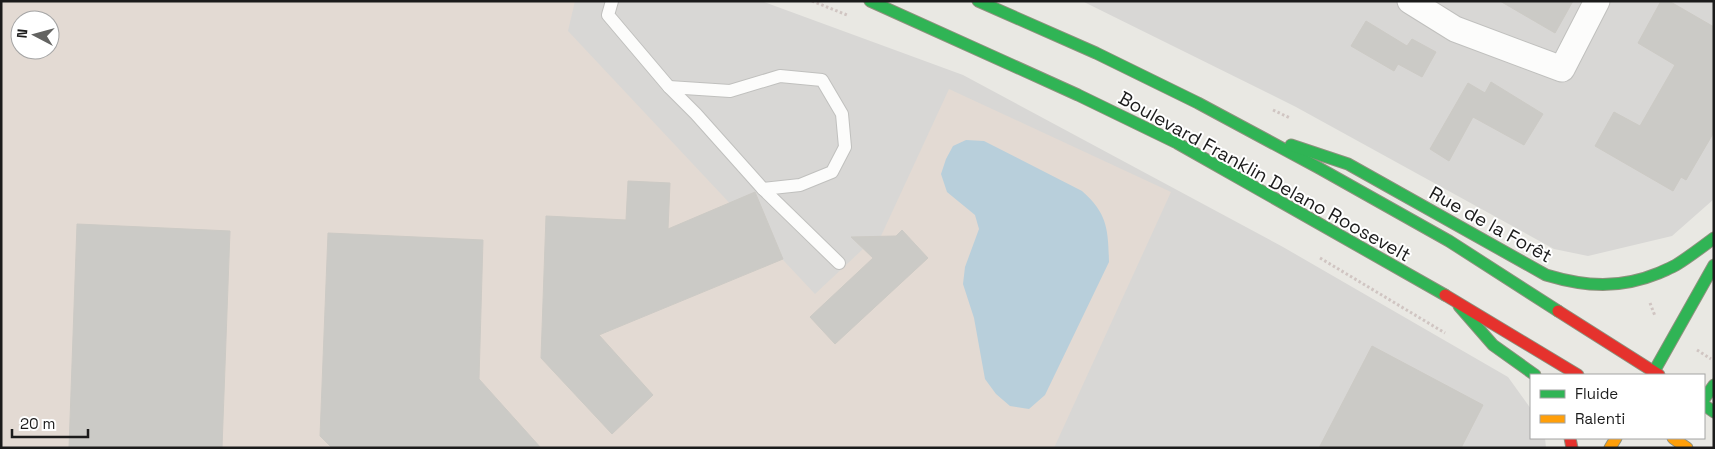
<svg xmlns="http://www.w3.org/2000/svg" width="1715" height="449" font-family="'Space Grotesk',sans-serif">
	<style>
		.residential { fill: #d8d7d5; fill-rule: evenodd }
		.military { fill: #e3dad3; fill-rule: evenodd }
		.water { fill: #b8cfdb }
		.building { fill: #cbcac6; stroke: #cccac5 }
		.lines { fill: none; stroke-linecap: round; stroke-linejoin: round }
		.lane-casing { stroke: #c0c0be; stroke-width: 14 }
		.street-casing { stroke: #c0c0be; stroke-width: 27 }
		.fast-casing { stroke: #8d917d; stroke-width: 13 }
		.slow-casing { stroke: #8d917d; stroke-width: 13 }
		.jam-casing { stroke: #8d917d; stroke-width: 13 }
		.path { stroke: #d0c5c2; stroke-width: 3; stroke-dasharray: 2.5 2.5; stroke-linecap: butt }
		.lane { stroke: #fcfcfb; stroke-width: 12 }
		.street { stroke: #fcfcfb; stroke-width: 25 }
		.fast { stroke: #30b455; stroke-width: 11 }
		.slow { stroke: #ff9f0a; stroke-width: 11 }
		.jam { stroke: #e5322d; stroke-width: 11 }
		.labels { text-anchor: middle; stroke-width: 4; stroke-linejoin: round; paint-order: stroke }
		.street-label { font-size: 19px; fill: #1b1b1b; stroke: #fff }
	</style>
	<rect width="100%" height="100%" fill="#e9e8e3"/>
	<!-- residential -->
	<g class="residential">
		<path d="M1,1H761L963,75L1283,247L1508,377L1531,409V438H1545L1546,448H1ZM20,20H50V50H20Z"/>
		<path d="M1082,1H1714V199L1672,236L1588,256L1554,249L1296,107Z"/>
	</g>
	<!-- military -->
	<path class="military" d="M1,1H575L568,31L815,294L863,249L851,237L881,236L949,89L1171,192L1054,448H1ZM20,20H50V50H20Z"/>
	<!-- water -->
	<path class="water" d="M966,140L984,141L1082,191C1108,214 1108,230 1109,262L1045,395L1029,409L1010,406L996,394L985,379L974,318L963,284L965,267L979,229L975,215L947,192L941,174L946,159L953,146Z"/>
	<!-- building -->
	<g class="building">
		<path d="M1500,1H1573L1555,33Z"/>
		<path d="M1661,1H1669L1714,27V132L1686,180L1681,177L1673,191L1595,146L1614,112L1640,126L1675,65L1638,43Z"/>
		<path d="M1366,21L1407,46L1412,39L1436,52L1422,77L1398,64L1394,71L1351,46Z"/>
		<path d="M1491,82L1543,114L1524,145L1473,117L1449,161L1430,149L1468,83L1485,93Z"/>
		<path d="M628,181L670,183L668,229L755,192L783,259L599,335L653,395L612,434L541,358L546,216L626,220Z"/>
		<path d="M77,224L230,231L222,448H69Z"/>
		<path d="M902,230L928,258L835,344L810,317L873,258L851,237L896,236Z"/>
		<path d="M328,233L483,240L479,379L541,448H332L320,436Z"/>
		<path d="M1372,346L1483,405L1461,448H1319Z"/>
	</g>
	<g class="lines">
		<!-- lane casing -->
		<g class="lane-casing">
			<g id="lane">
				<path d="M612,1L608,15L669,87L696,114L763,189L839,263"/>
				<path d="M669,87L730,91L780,76L822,80L842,114L845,147L832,172L800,185L763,189"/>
			</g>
		</g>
		<!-- street casing -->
		<g class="street-casing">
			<path id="street" d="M1410,1L1455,29L1562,69L1597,1"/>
		</g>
		<!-- fast casing -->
		<g class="fast-casing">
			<g id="fast">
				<path d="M870,1L1078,95L1177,143L1445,295"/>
				<path d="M978,1L1096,53L1198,103L1319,168L1449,241L1558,311"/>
				<path d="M1291,145L1348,164L1546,275C1586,287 1620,289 1659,273C1665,270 1671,268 1676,265C1689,257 1702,247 1714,238"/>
				<path d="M1459,306L1493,345L1535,375"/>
				<path d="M1652,375L1714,265"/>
				<path d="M1704,399L1714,385"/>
				<path d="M1704,405L1714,412"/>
			</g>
		</g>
		<!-- slow casing -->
		<g class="slow-casing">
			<g id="slow">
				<path d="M1673,438L1687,448"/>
				<path d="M1610,448L1616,438"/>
			</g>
		</g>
		<!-- jam casing -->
		<g class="jam-casing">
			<g id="jam">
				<path d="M1445,295L1578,375"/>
				<path d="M1558,311L1659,375"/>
				<path d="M1570,438L1572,448"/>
			</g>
		</g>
		<!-- path -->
		<g class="path">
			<path d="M812,1L847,15"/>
			<path d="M1273,110L1290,118"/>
			<path d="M1320,258L1445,333"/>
			<path d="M1650,303L1655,316"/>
			<path d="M1697,350L1711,359"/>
		</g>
		<!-- lane -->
		<use href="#lane" class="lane"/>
		<!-- street -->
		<use href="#street" class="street"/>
		<!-- fast -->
		<use href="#fast" class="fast"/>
		<!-- slow -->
		<use href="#slow" class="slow"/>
		<!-- jam -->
		<use href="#jam" class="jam"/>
	</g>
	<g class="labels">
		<!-- street labels -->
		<g class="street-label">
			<text transform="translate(1265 176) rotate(29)" y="7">Boulevard Franklin Delano Roosevelt</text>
			<text transform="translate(1491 224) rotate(29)" y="7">Rue de la Forêt</text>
		</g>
	</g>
	<!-- border -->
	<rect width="1715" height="449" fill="none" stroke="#1b1b1b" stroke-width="5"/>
	<!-- legend -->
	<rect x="1530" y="374" width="175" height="65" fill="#ffffff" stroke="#a4a4a4"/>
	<rect x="1540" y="390" width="25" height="8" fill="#30b455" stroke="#a4a4a4"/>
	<text x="1575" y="399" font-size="15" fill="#1b1b1b">Fluide</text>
	<rect x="1540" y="415" width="25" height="8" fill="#ff9f0a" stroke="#a4a4a4"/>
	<text x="1575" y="424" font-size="15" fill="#1b1b1b">Ralenti</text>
	<!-- north arrow -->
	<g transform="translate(35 35) rotate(276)"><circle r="24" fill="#ffffff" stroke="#a4a4a4"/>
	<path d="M0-4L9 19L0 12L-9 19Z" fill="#636361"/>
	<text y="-8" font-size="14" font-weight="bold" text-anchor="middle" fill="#1b1b1b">N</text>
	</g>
	<!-- scale -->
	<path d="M12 429v8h76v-8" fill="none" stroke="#1b1b1b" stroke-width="2.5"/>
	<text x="20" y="429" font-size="15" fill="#1b1b1b" stroke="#ffffff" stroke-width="4" paint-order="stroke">20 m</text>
</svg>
